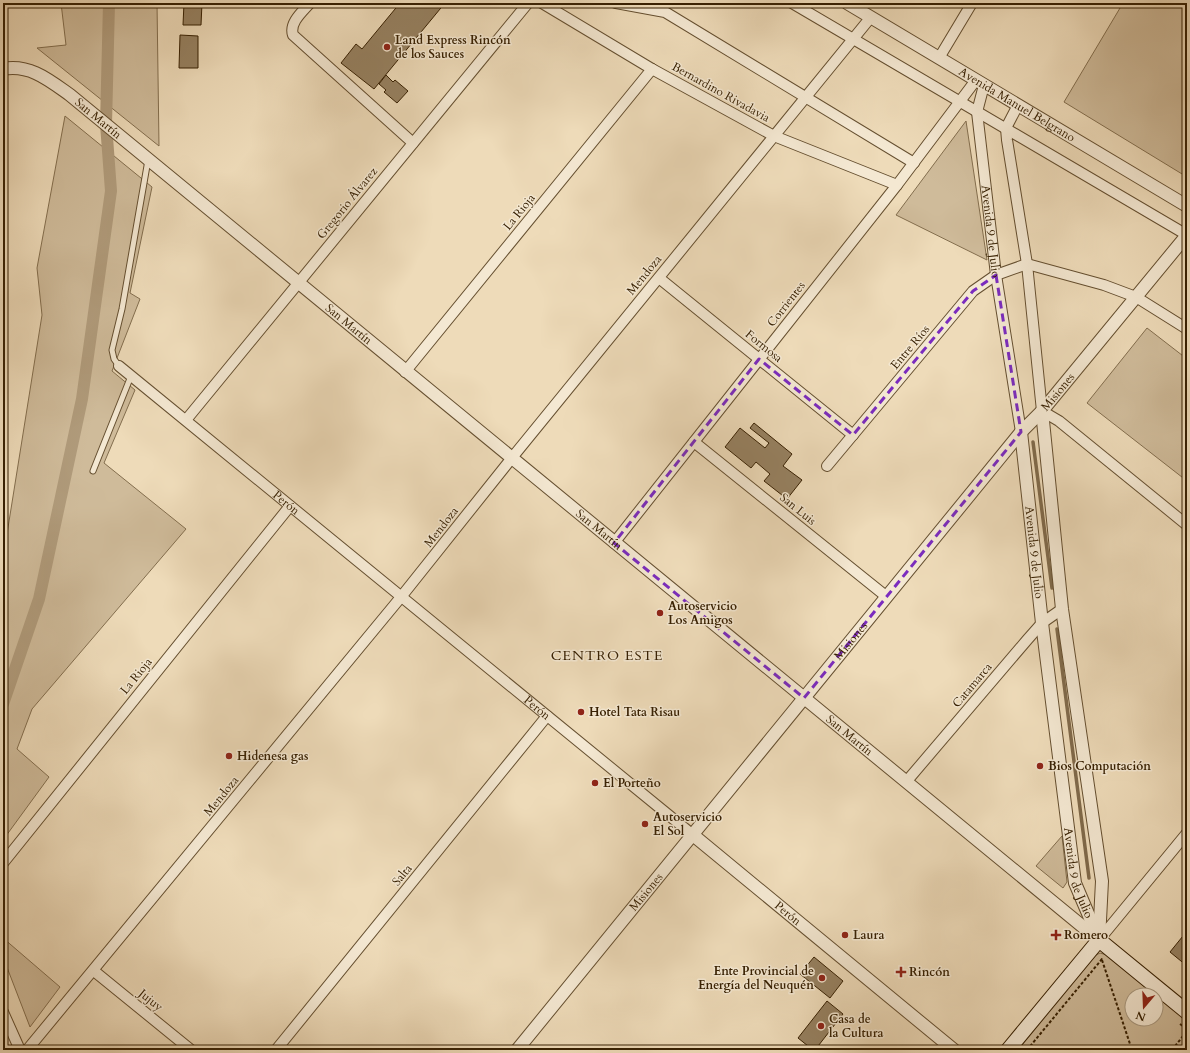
<svg xmlns="http://www.w3.org/2000/svg" width="1190" height="1053" font-family="Cardo,serif">
	<style>
		.green { fill: #cfbb9a; stroke: #836e4e; fill-rule: evenodd }
		.lines { fill: none; stroke-linecap: round; stroke-linejoin: round }
		.stream { stroke: #806a4b; stroke-width: 3.5 }
		.canal { stroke: #b09b7b; stroke-width: 12 }
		.building { fill: #968161; stroke: #372002 }
		.service-casing { stroke: #654f30; stroke-width: 7 }
		.minor-casing { stroke: #654f30; stroke-width: 12 }
		.tertiary-casing { stroke: #654f30; stroke-width: 14 }
		.secondary-casing { stroke: #372002; stroke-width: 16 }
		.path { stroke: #372002; stroke-width: 2; stroke-dasharray: 3 2; stroke-linecap: butt }
		.service { stroke: #f4e8d2; stroke-width: 5 }
		.minor { stroke: #f4e8d2; stroke-width: 10 }
		.tertiary { stroke: #f4e8d2; stroke-width: 12 }
		.secondary { stroke: #f4e8d2; stroke-width: 14 }
		.marked { fill: none; stroke: #7b2cbf; stroke-width: 3; stroke-dasharray: 8 5; stroke-linejoin: round }
		.poi-dot { fill: #8f2418; stroke: #f4e8d2; stroke-width: 1.5 }
		.labels { text-anchor: middle; stroke-width: 3; stroke-linejoin: round; paint-order: stroke }
		.poi-label { font-size: 12px; font-weight: bold; fill: #372002; stroke: #f4e8d2; text-anchor: start }
		.street-label { font-size: 12px; fill: #372002; stroke: #f4e8d2 }
		.quarter-label { font-size: 14px; letter-spacing: 1px; fill: #372002; stroke: #f4e8d2 }
	</style>
	<rect width="100%" height="100%" fill="#eedbb9"/>
	<filter id="stains"><feTurbulence type="fractalNoise" baseFrequency=".005" numOctaves="4"/><feColorMatrix values="0 0 0 0 .2 0 0 0 0 .09 0 0 0 0 .02 0 0 0 .5 -.17"/></filter>
	<radialGradient id="worn" r=".72"><stop offset=".6" stop-color="#630" stop-opacity="0"/><stop offset="1" stop-color="#630" stop-opacity=".3"/></radialGradient>
	<!-- green -->
	<g class="green">
		<path d="M61,3H157L159,146L37,48L66,45Z"/>
		<path d="M1123,3H1187V177L1064,102Z"/>
		<path d="M65,116L152,187L130,293L140,299L112,371L135,390L104,463L186,529L32,709L17,749L49,777L3,840V559L42,315L37,268Z"/>
		<path d="M966,121L987,260L896,215Z"/>
		<path d="M1147,328L1187,359V481L1087,403Z"/>
		<path d="M1062,836L1067,882L1063,888L1036,866Z"/>
		<path d="M3,938L60,987L30,1027L3,957Z"/>
		<path d="M1100,953L1107,955L1187,1019V1050H1017L1094,956ZM1132,995H1156V1019H1132Z"/>
	</g>
	<g class="lines">
		<!-- stream -->
		<g class="stream">
			<path d="M1033,442L1052,588"/>
			<path d="M1057,629L1089,878"/>
		</g>
		<!-- canal -->
		<path class="canal" d="M3,704L39,599L82,399L111,191L106,124L109,3"/>
	</g>
	<!-- building -->
	<g class="building">
		<path d="M184,3H202L201,25H183Z"/>
		<path d="M400,3H445L374,89L341,63L356,44L362,49Z"/>
		<path d="M180,35L198,36V68H179Z"/>
		<path d="M386,75L393,82L395,80L408,91L397,103L384,92L386,90L379,84Z"/>
		<path d="M754,423L792,454L783,466L802,480L787,499L764,481L770,474L756,462L751,468L725,447L740,428L765,448L769,443L750,428Z"/>
		<path d="M1187,931V966L1170,952Z"/>
		<path d="M814,957L843,981L830,998L800,974Z"/>
		<path d="M827,1001L843,1014L815,1050H813L798,1038Z"/>
	</g>
	<g class="lines">
		<!-- service casing -->
		<g class="service-casing">
			<g id="service">
				<path d="M119,366L114,359L112,350L122,309L148,160"/>
				<path d="M93,471L131,376"/>
			</g>
		</g>
		<!-- minor casing -->
		<g class="minor-casing">
			<g id="minor">
				<path d="M310,3C302,12 289,23 293,35L413,143"/>
				<path d="M542,3L652,69L774,136L897,185"/>
				<path d="M616,3L665,12L914,163"/>
				<path d="M792,3L1187,235"/>
				<path d="M939,58L972,3"/>
				<path id="s1" d="M984,85L977,112L996,275L1021,432"/>
				<path d="M1018,105L1006,128L1007,140L1027,264L1042,411L1059,421L1187,525"/>
				<path d="M659,278L853,435"/>
				<path id="s2" d="M119,366L693,835"/>
				<path d="M405,372L652,69"/>
				<path d="M186,420L528,3"/>
				<path d="M694,442L887,597"/>
				<path d="M827,466L973,291L996,275L1027,264L1104,285L1136,297L1187,329"/>
				<path d="M614,543L897,185L976,80"/>
				<path d="M906,782L1027,640L1042,623L1062,609"/>
				<path d="M3,863L290,506"/>
				<path d="M1099,940L1187,833"/>
				<path d="M94,971L191,1050"/>
				<path d="M3,1012L20,1050"/>
				<path d="M27,1050L401,597L511,459L871,17"/>
				<path d="M276,1050L547,716"/>
			</g>
		</g>
		<!-- tertiary casing -->
		<g class="tertiary-casing">
			<g id="tertiary">
				<path id="s3" d="M847,3L1187,206"/>
				<path id="s4" d="M3,69C30,64 49,80 70,95L1099,940"/>
				<path d="M1042,411L1062,609L1102,881L1099,940"/>
				<path id="s5" d="M1021,432L1042,623L1075,883L1098,937"/>
				<path id="s6" d="M693,835L954,1050"/>
				<path id="s7" d="M517,1050L1021,432L1042,411L1187,235"/>
			</g>
		</g>
		<!-- secondary casing -->
		<g class="secondary-casing">
			<path id="secondary" d="M1008,1050L1099,940L1187,1012"/>
		</g>
		<!-- path -->
		<g class="path">
			<path d="M1102,960L1132,1050"/>
			<path d="M1180,1024L1187,1029"/>
			<path d="M1027,1050L1102,959L1103,960"/>
			<path d="M1172,1050L1187,1031"/>
		</g>
		<!-- service -->
		<use href="#service" class="service"/>
		<!-- minor -->
		<use href="#minor" class="minor"/>
		<!-- tertiary -->
		<use href="#tertiary" class="tertiary"/>
		<!-- secondary -->
		<use href="#secondary" class="secondary"/>
	</g>
	<!-- marked area -->
	<path class="marked" d="M996,275L1021,432L804,698L614,543L759,359L853,435L973,291Z"/>
	<!-- markers -->
	<g class="poi-dot">
		<circle cx="387" cy="47" r="4"/>
		<circle cx="660" cy="613" r="4"/>
		<circle cx="581" cy="712" r="4"/>
		<circle cx="229" cy="756" r="4"/>
		<circle cx="1040" cy="766" r="4"/>
		<circle cx="595" cy="783" r="4"/>
		<circle cx="645" cy="824" r="4"/>
		<circle cx="845" cy="935" r="4"/>
		<path d="M1054 929h4v4h4v4h-4v4h-4v-4h-4v-4h4z"/>
		<path d="M899 966h4v4h4v4h-4v4h-4v-4h-4v-4h4z"/>
		<circle cx="822" cy="978" r="4"/>
		<circle cx="821" cy="1026" r="4"/>
	</g>
	<g class="labels">
		<!-- poi labels -->
		<g class="poi-label">
			<text x="395" y="44">Land Express Rincón<tspan x="395" dy="14">de los Sauces</tspan></text>
			<text x="668" y="610">Autoservicio<tspan x="668" dy="14">Los Amigos</tspan></text>
			<text x="589" y="716">Hotel Tata Risau</text>
			<text x="237" y="760">Hidenesa gas</text>
			<text x="1048" y="770">Bios Computación</text>
			<text x="603" y="787">El Porteño</text>
			<text x="653" y="821">Autoservicio<tspan x="653" dy="14">El Sol</tspan></text>
			<text x="853" y="939">Laura</text>
			<text x="1064" y="939">Romero</text>
			<text x="814" y="975" text-anchor="end">Ente Provincial de<tspan x="814" dy="14">Energía del Neuquén</tspan></text>
			<text x="909" y="976">Rincón</text>
			<text x="829" y="1023">Casa de<tspan x="829" dy="14">la Cultura</tspan></text>
		</g>
		<!-- street labels -->
		<g class="street-label">
			<text transform="translate(721 92) rotate(29)" y="4">Bernardino Rivadavia</text>
			<text dy="4" stroke="none"><textPath href="#s3" startOffset="198">Avenida Manuel Belgrano</textPath></text>
			<text dy="4" stroke="none"><textPath href="#s4" startOffset="111">San Martín</textPath></text>
			<text transform="translate(347 203) rotate(-51)" y="4">Gregorio Álvarez</text>
			<text transform="translate(519 212) rotate(-51)" y="4">La Rioja</text>
			<text dy="4" stroke="none"><textPath href="#s1" startOffset="148">Avenida 9 de Julio</textPath></text>
			<text transform="translate(644 275) rotate(-51)" y="4">Mendoza</text>
			<text transform="translate(786 304) rotate(-52)" y="4">Corrientes</text>
			<text dy="4" stroke="none"><textPath href="#s4" startOffset="435">San Martín</textPath></text>
			<text transform="translate(764 346) rotate(39)" y="4">Formosa</text>
			<text transform="translate(910 347) rotate(-50)" y="4">Entre Ríos</text>
			<text dy="4" stroke="none"><textPath href="#s7" startOffset="852">Misiones</textPath></text>
			<text dy="4" stroke="none"><textPath href="#s2" startOffset="216">Perón</textPath></text>
			<text transform="translate(798 509) rotate(39)" y="4">San Luis</text>
			<text transform="translate(441 527) rotate(-52)" y="4">Mendoza</text>
			<text dy="4" stroke="none"><textPath href="#s4" startOffset="759">San Martín</textPath></text>
			<text dy="4" stroke="none"><textPath href="#s5" startOffset="121">Avenida 9 de Julio</textPath></text>
			<text dy="4" stroke="none"><textPath href="#s7" startOffset="528">Misiones</textPath></text>
			<text transform="translate(136 676) rotate(-51)" y="4">La Rioja</text>
			<text transform="translate(972 685) rotate(-50)" y="4">Catamarca</text>
			<text dy="4" stroke="none"><textPath href="#s2" startOffset="540">Perón</textPath></text>
			<text dy="4" stroke="none"><textPath href="#s4" startOffset="1083">San Martín</textPath></text>
			<text transform="translate(221 796) rotate(-51)" y="4">Mendoza</text>
			<text dy="4" stroke="none"><textPath href="#s5" startOffset="445">Avenida 9 de Julio</textPath></text>
			<text transform="translate(402 875) rotate(-51)" y="4">Salta</text>
			<text dy="4" stroke="none"><textPath href="#s7" startOffset="204">Misiones</textPath></text>
			<text dy="4" stroke="none"><textPath href="#s6" startOffset="123">Perón</textPath></text>
			<text transform="translate(151 1000) rotate(39)" y="4">Jujuy</text>
		</g>
		<!-- quarter labels -->
		<g class="quarter-label">
			<text x="607" y="660">CENTRO ESTE</text>
		</g>
	</g>
	<!-- margin -->
	<rect width="1190" height="1053" fill="none" stroke="#eedbb9" stroke-width="16"/>
	<rect x="4" y="4" width="1182" height="1045" fill="none" stroke="#372002" stroke-width="2"/>
	<rect x="8" y="8" width="1174" height="1037" fill="none" stroke="#372002"/>
	<!-- north arrow -->
	<g transform="translate(1144 1007) rotate(199)"><circle r="19" fill="#f4e8d2" stroke="#a8987f"/>
	<path d="M0-3L7 15L0 10L-7 15Z" fill="#8f2418"/>
	<text y="-6" font-size="11" font-weight="bold" text-anchor="middle" fill="#372002">N</text>
	</g>
	<rect width="100%" height="100%" filter="url(#stains)"/>
	<rect width="100%" height="100%" fill="url(#worn)"/>
</svg>
